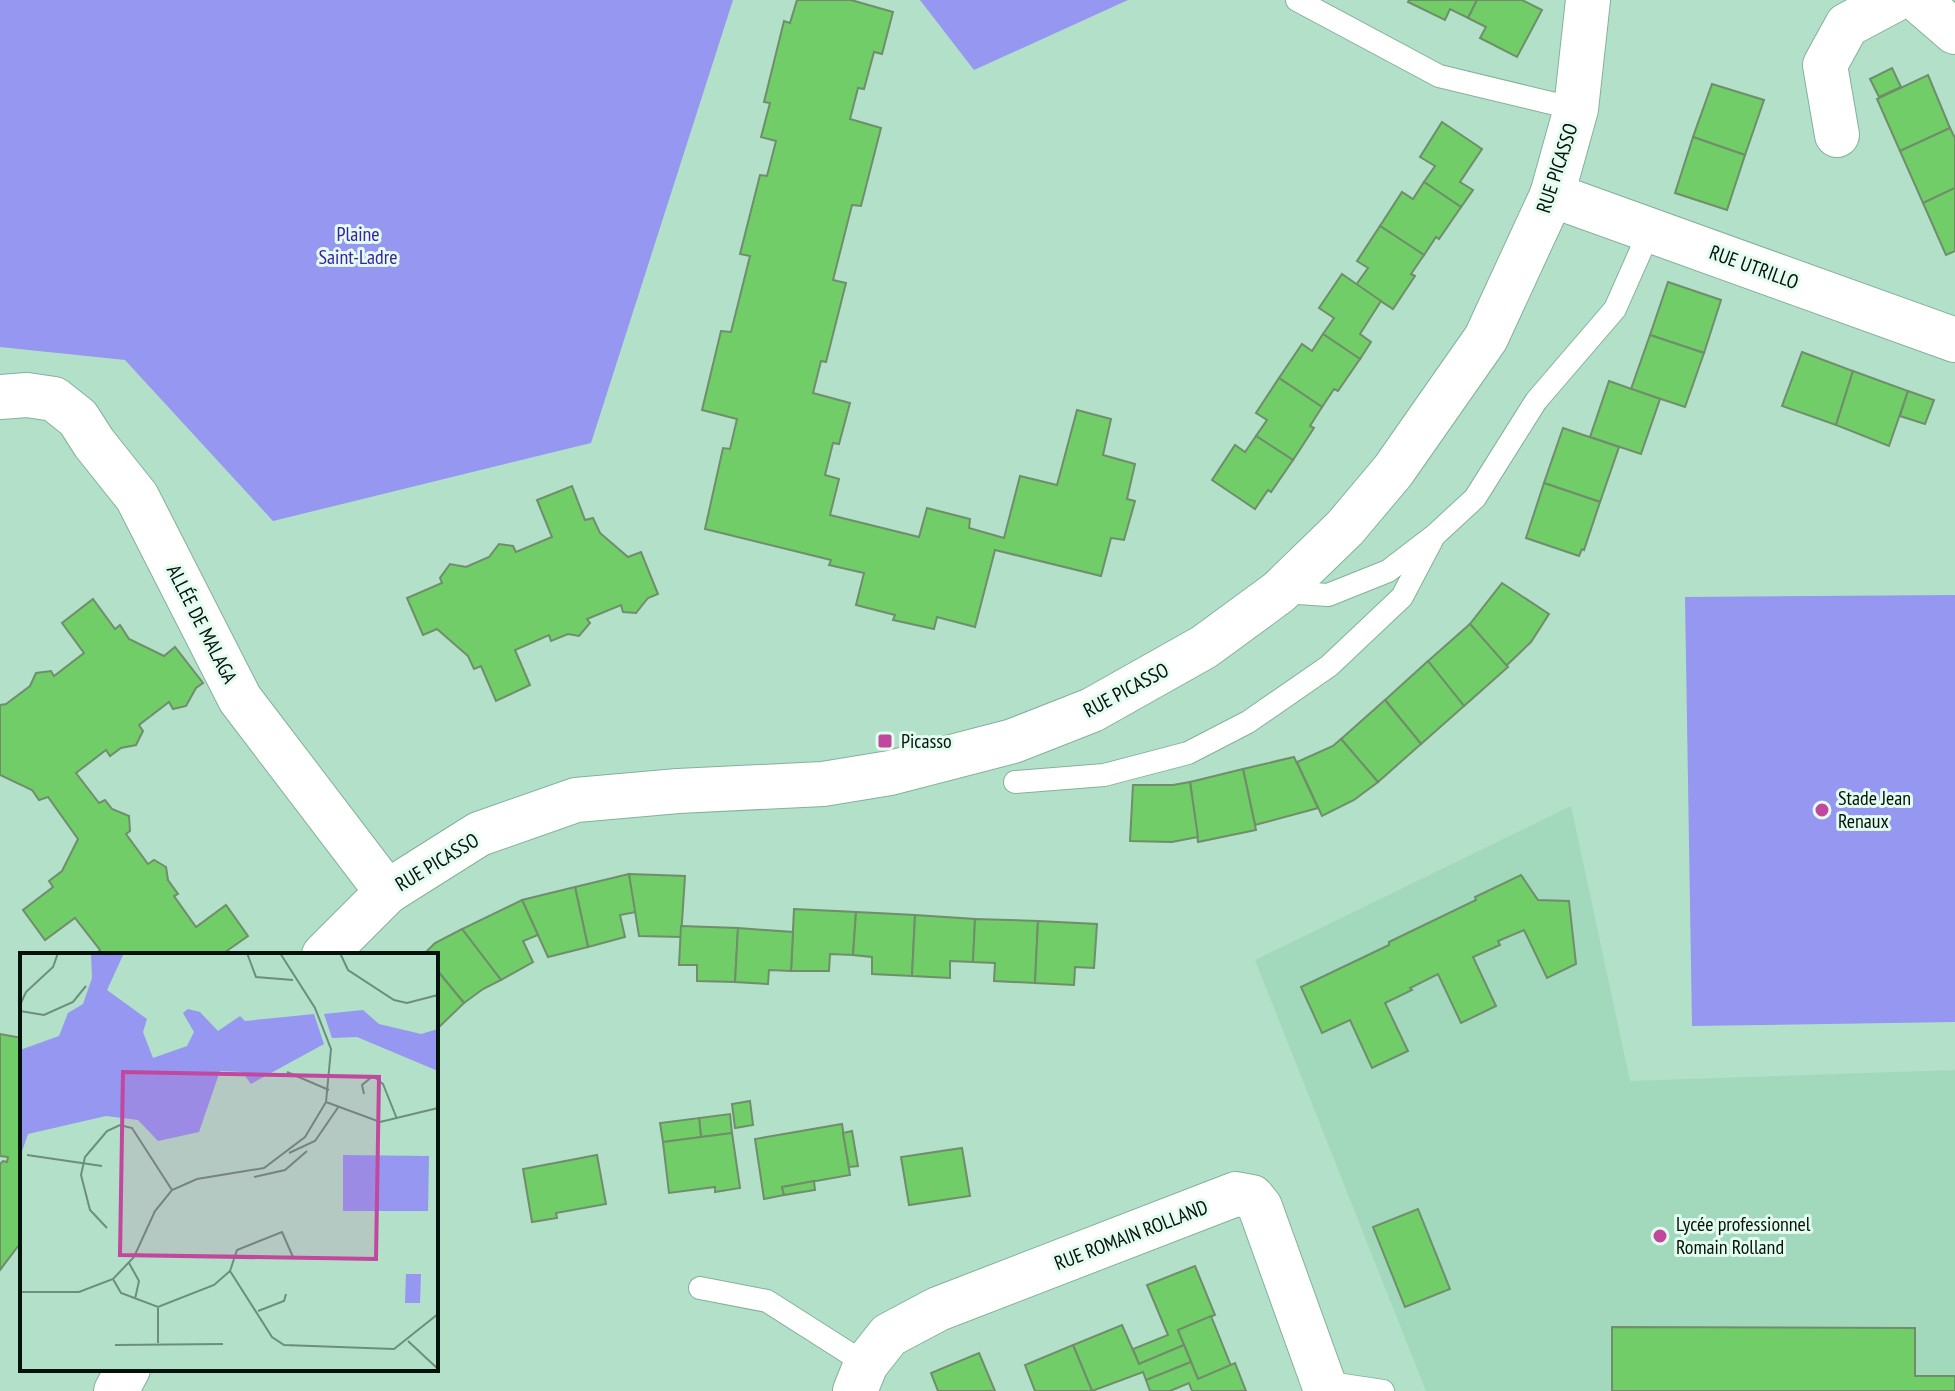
<svg xmlns="http://www.w3.org/2000/svg" width="1955" height="1391" font-family="'PT Sans Narrow',sans-serif">
	<style>
		.built { fill: #a2d8bc }
		.green { fill: #9597f1 }
		.building { fill: #71cd67; stroke: #708d6c; stroke-width: 2 }
		.lines { fill: none; stroke-linecap: round; stroke-linejoin: round }
		.service-casing { stroke: #84b19a; stroke-width: 24 }
		.minor-casing { stroke: #84b19a; stroke-width: 46 }
		.tertiary-casing { stroke: #84b19a; stroke-width: 46 }
		.service { stroke: #fff; stroke-width: 22 }
		.minor { stroke: #fff; stroke-width: 44 }
		.tertiary { stroke: #fff; stroke-width: 44 }
		.poi-dot { fill: #c1489c; stroke: #e4fbef; stroke-width: 3 }
		.labels { text-anchor: middle; stroke-width: 6; stroke-linejoin: round; paint-order: stroke }
		.street-label { font-size: 20px; fill: #03130b; stroke: #e4fbef }
		.park-label { font-size: 20px; fill: #3c20a5; stroke: #e4fbef }
		.poi-label { font-size: 20px; fill: #03130b; stroke: #e4fbef; text-anchor: start }
		.inset-road { fill: none; stroke: #6c8e7c; stroke-width: 2 }
		.view { fill: #c1489c; fill-opacity: 0.15; stroke: #c1489c; stroke-width: 4 }
		.inset-edge { fill: none; stroke: #03130b; stroke-width: 4 }
	</style>
	<rect width="100%" height="100%" fill="#b2e0c8"/>
	<!-- built -->
	<path class="built" d="M1571,806L1630,1081L1955,1070V1391H1426L1255,960Z"/>
	<!-- green -->
	<g class="green">
		<path d="M0,0H733L591,443L273,521L125,360L0,347Z"/>
		<path d="M920,0H1128L974,70Z"/>
		<path d="M1955,595V1022L1692,1026L1685,597Z"/>
	</g>
	<!-- building -->
	<g class="building">
		<path d="M797,0H851L893,12L882,54L874,52L864,89L858,88L850,119L881,128L861,206L852,205L833,280L846,283L826,362L821,361L813,393L850,403L839,444L833,443L825,475L839,479L830,515L919,537L927,508L970,519L969,528L1004,538L1020,476L1057,485L1077,410L1111,419L1103,455L1135,464L1127,499L1135,501L1124,540L1111,538L1101,576L995,550L975,627L937,617L934,629L893,620L895,615L856,605L864,573L829,565L831,560L705,529L723,448L730,449L737,419L702,410L721,331L731,332L750,256L740,254L760,175L767,176L776,141L761,137L770,103L764,102L784,21L790,23Z"/>
		<path d="M1409,0H1477L1468,18L1450,9L1445,20L1408,2Z"/>
		<path d="M1477,0H1522L1542,10L1517,57L1480,38L1486,27L1468,18Z"/>
		<path d="M1892,68L1901,87L1879,97L1870,79Z"/>
		<path d="M1928,75L1950,128L1900,151L1877,99Z"/>
		<path d="M1712,84L1764,100L1745,155L1693,137Z"/>
		<path d="M1442,122L1482,149L1460,182L1473,190L1461,207L1424,182L1435,166L1420,157Z"/>
		<path d="M1950,128L1955,138V188L1923,203L1900,151Z"/>
		<path d="M1693,137L1745,155L1727,210L1675,193Z"/>
		<path d="M1424,182L1461,207L1439,239L1436,237L1424,255L1380,226L1402,192L1413,199Z"/>
		<path d="M1955,188V251L1946,255L1923,203Z"/>
		<path d="M1380,226L1424,255L1411,274L1415,276L1393,309L1356,285L1368,268L1357,261Z"/>
		<path d="M1342,274L1381,301L1360,334L1371,342L1360,359L1323,334L1334,318L1319,308Z"/>
		<path d="M1668,282L1721,300L1704,353L1650,335Z"/>
		<path d="M1323,334L1360,359L1338,391L1334,389L1322,407L1279,378L1302,344L1312,351Z"/>
		<path d="M1650,335L1704,353L1685,407L1631,389Z"/>
		<path d="M1802,352L1853,371L1836,425L1782,406Z"/>
		<path d="M1853,371L1908,391L1889,446L1836,425Z"/>
		<path d="M1279,378L1322,407L1310,426L1314,428L1293,460L1256,436L1267,420L1256,413Z"/>
		<path d="M1609,381L1660,399L1641,454L1590,437Z"/>
		<path d="M1908,391L1934,400L1925,424L1900,416Z"/>
		<path d="M1563,428L1619,447L1600,502L1544,483Z"/>
		<path d="M1256,436L1293,460L1271,492L1268,490L1255,509L1212,480L1235,445L1245,452Z"/>
		<path d="M1544,483L1600,502L1584,550L1582,549L1579,556L1526,538Z"/>
		<path d="M572,486L585,520L593,518L600,533L628,557L641,552L658,594L648,598L636,613L623,612L621,605L587,619L590,623L579,636L568,634L551,641L549,635L515,650L530,685L496,701L481,666L474,669L468,656L437,629L423,635L407,598L442,583L440,578L450,564L466,567L489,557L499,544L513,546L516,552L552,537L537,500Z"/>
		<path d="M1502,583L1549,614L1531,642L1506,666L1470,624Z"/>
		<path d="M93,599L115,629L120,625L129,639L164,656L175,647L203,683L196,688L186,706L173,709L169,702L139,725L143,731L136,745L121,748L110,756L106,750L76,773L99,803L105,800L112,809L129,816L130,831L126,834L148,864L154,860L166,867L168,880L178,894L174,896L196,927L226,905L248,936L221,955H96L100,950L75,918L45,940L23,910L53,887L49,881L62,871L78,839L48,797L39,800L32,790L0,775V705L6,704L30,686L36,673L51,671L54,676L84,653L62,623Z"/>
		<path d="M1470,624L1508,667L1464,706L1428,661Z"/>
		<path d="M1428,661L1464,706L1421,744L1385,700Z"/>
		<path d="M1385,700L1421,744L1378,782L1341,739Z"/>
		<path d="M1341,739L1378,782L1354,800L1322,816L1297,762L1333,746Z"/>
		<path d="M1294,757L1318,808L1255,825L1243,769Z"/>
		<path d="M1243,769L1256,830L1198,842L1190,782Z"/>
		<path d="M1190,782L1198,837L1172,842L1130,841L1133,785H1173Z"/>
		<path d="M629,874L636,912L620,915L625,937L588,947L575,887Z"/>
		<path d="M629,874L685,876L681,937L639,936Z"/>
		<path d="M1521,875L1538,900L1569,901L1576,964L1547,978L1524,930L1498,941L1500,945L1473,957L1496,1006L1461,1023L1438,974L1410,988L1412,990L1385,1003L1408,1051L1372,1068L1350,1020L1322,1033L1301,987L1389,945V942L1476,900L1475,897Z"/>
		<path d="M575,887L588,947L548,957L522,900Z"/>
		<path d="M522,900L538,935L523,941L533,962L501,980L462,929Z"/>
		<path d="M794,909L856,912L853,955L830,954L829,971H791Z"/>
		<path d="M856,912L915,915L912,976L872,974V957L853,955Z"/>
		<path d="M915,915L975,919L973,962L950,961V978L912,976Z"/>
		<path d="M975,919L1038,921L1035,983L994,981L995,963L973,962Z"/>
		<path d="M1038,921L1097,924L1094,968L1075,967L1074,985L1035,983Z"/>
		<path d="M681,926L738,928L735,982L697,981V965H679Z"/>
		<path d="M738,928L793,932L791,971L769,970L768,984L735,982Z"/>
		<path d="M462,929L501,980L483,989L464,1003L436,969V955L424,954L435,943Z"/>
		<path d="M436,969L464,1003L436,1030Z"/>
		<path d="M0,1034L22,1038V1241L0,1270V1164L3,1161L7,1162L8,1157L0,1156Z"/>
		<path d="M750,1101L753,1125L735,1128L732,1104Z"/>
		<path d="M730,1114L732,1133L701,1137L699,1118Z"/>
		<path d="M699,1118L701,1137L663,1142L660,1123Z"/>
		<path d="M842,1124L850,1175L782,1187L784,1195L764,1199L755,1139Z"/>
		<path d="M852,1131L858,1166L849,1167L843,1133Z"/>
		<path d="M732,1133L740,1188L715,1192V1187L669,1193L663,1142Z"/>
		<path d="M962,1148L970,1196L909,1205L901,1157Z"/>
		<path d="M597,1155L606,1204L556,1213L557,1218L532,1222L523,1169Z"/>
		<path d="M814,1181L815,1190L784,1195L782,1187Z"/>
		<path d="M1418,1209L1450,1289L1405,1307L1373,1227Z"/>
		<path d="M1195,1266L1215,1315L1178,1330L1184,1345L1139,1364L1133,1349L1168,1335L1147,1285Z"/>
		<path d="M1211,1316L1231,1366L1198,1379L1178,1330Z"/>
		<path d="M1122,1325L1139,1364L1184,1345L1191,1362L1146,1380L1143,1372L1092,1391L1073,1345Z"/>
		<path d="M1612,1327L1915,1328V1376H1955V1391H1612Z"/>
		<path d="M1073,1345L1092,1391H1035L1025,1365Z"/>
		<path d="M979,1353L995,1391H938L931,1373Z"/>
		<path d="M1191,1362L1198,1379L1235,1363L1246,1391H1192L1189,1383L1170,1391H1150L1146,1380Z"/>
	</g>
	<g class="lines">
		<!-- service casing -->
		<g class="service-casing">
			<g id="service">
				<path d="M1297,0L1439,76L1576,109"/>
				<path d="M1282,592L1328,595L1388,571L1435,535L1475,498L1536,401L1615,309L1650,230"/>
				<path d="M1015,782L1104,775L1188,753L1248,722L1329,666L1402,597L1432,540"/>
				<path d="M700,1288L767,1301L866,1364"/>
				<path d="M1323,1382L1383,1391"/>
			</g>
		</g>
		<!-- minor casing -->
		<g class="minor-casing">
			<g id="minor">
				<path d="M1918,0L1955,32"/>
				<path d="M1837,135L1825,65L1847,25L1894,0"/>
				<path d="M1552,195L1955,340"/>
				<path d="M0,397L27,395L54,399L78,418L94,443L137,497L240,699L387,892"/>
				<path d="M855,1391L866,1364L889,1335L938,1309L1236,1194L1252,1197L1260,1207L1323,1382"/>
			</g>
		</g>
		<!-- tertiary casing -->
		<g class="tertiary-casing">
			<g id="tertiary">
				<path d="M324,955L387,892L479,834L576,800L678,791L823,784L890,773L1013,741L1092,710L1204,647L1279,592L1345,528L1393,471L1486,338L1552,195L1576,109L1588,0"/>
				<path d="M116,1391L128,1369"/>
			</g>
		</g>
		<!-- service -->
		<use href="#service" class="service"/>
		<!-- minor -->
		<use href="#minor" class="minor"/>
		<!-- tertiary -->
		<use href="#tertiary" class="tertiary"/>
	</g>
	<!-- markers -->
	<g class="poi-dot">
		<rect x="877" y="733" width="16" height="16" rx="4"/>
		<circle cx="1822" cy="810" r="8"/>
		<circle cx="1660" cy="1236" r="8"/>
	</g>
	<g class="labels">
		<!-- street labels -->
		<g class="street-label">
			<text transform="translate(1557 168) rotate(-72)" y="7">RUE PICASSO</text>
			<text transform="translate(1754 267) rotate(20)" y="7">RUE UTRILLO</text>
			<text transform="translate(202 624) rotate(63)" y="7">ALLÉE DE MALAGA</text>
			<text transform="translate(1126 690) rotate(-28)" y="7">RUE PICASSO</text>
			<text transform="translate(437 862) rotate(-31)" y="7">RUE PICASSO</text>
			<text transform="translate(1131 1235) rotate(-21)" y="7">RUE ROMAIN ROLLAND</text>
		</g>
		<!-- park labels -->
		<g class="park-label">
			<text x="358" y="241">Plaine<tspan x="358" dy="23">Saint-Ladre</tspan></text>
		</g>
		<!-- poi labels -->
		<g class="poi-label">
			<text x="901" y="748">Picasso</text>
			<text x="1838" y="805">Stade Jean<tspan x="1838" dy="23">Renaux</tspan></text>
			<text x="1676" y="1231">Lycée professionnel<tspan x="1676" dy="23">Romain Rolland</tspan></text>
		</g>
	</g>
	<!-- overview -->
	<g transform="translate(20 953)">
		<rect width="418" height="418" fill="#b2e0c8"/>
		<path d="M71,0H104L87,37L127,66L123,79L133,105L167,93L174,79L163,60L168,56L180,59L198,78L220,63L225,68L294,61L304,91L231,131L222,119L200,118L179,179L138,188L118,167L86,163L8,181L0,204V97L39,83L48,60L63,51L72,25ZM343,57L359,71L401,81L418,76V118L337,84L312,85L304,61ZM323,202L409,203L408,258H323ZM386,321H401L400,350H385Z" fill="#9597f1"/>
		<path class="inset-road" d="M227,0L236,24L273,27M320,0L328,17L374,47L387,50L418,42M0,52L6,39L33,14L38,0M0,58L24,62L53,49L66,33M267,119L309,137M344,141L342,132L353,123L363,131L377,166M306,149L360,169L418,155M269,200L295,188L319,153M7,202L82,213M234,224L265,217L287,198M87,275L70,257L61,222L65,204L87,178L100,172L112,175L152,237M109,310L119,328L115,346M210,318L252,384L264,392L374,396L418,361M93,326L101,340L138,354L194,332L210,318L217,297L262,279L273,304L298,306M0,339H59L93,326L114,304L135,258L152,237L177,226L244,215L285,184L306,149L311,96L295,55L260,0M138,354V390M238,358L264,348L266,341M388,388L418,416M95,392L203,391"/>
		<path class="view" d="M103,119L359,124L356,306L100,302Z"/>
		<rect width="418" height="418" class="inset-edge"/>
	</g>
</svg>
